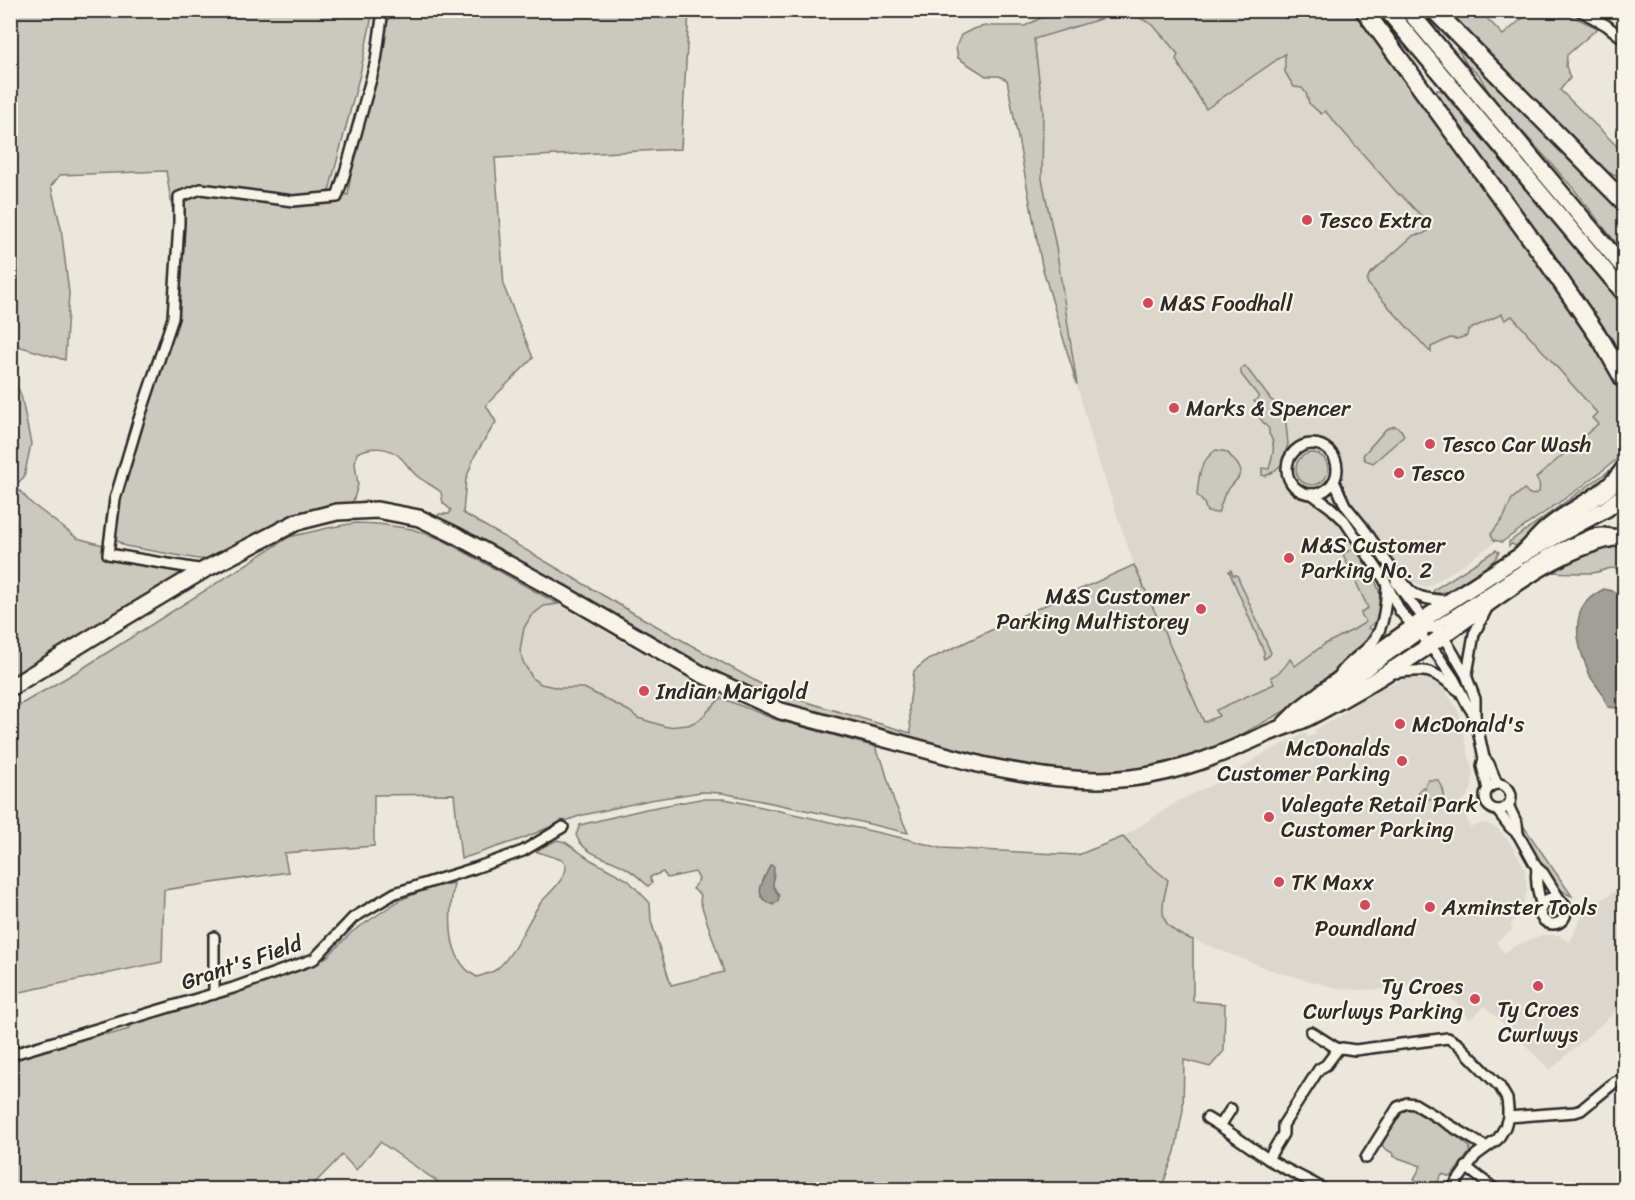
<svg xmlns="http://www.w3.org/2000/svg" width="1635" height="1200" font-family="Sriracha,sans-serif">
	<style>
		.built { fill: #dbd7ce }
		.green { fill: #cbc8bf; stroke: #7b7a75; stroke-width: 1.5 }
		.water { fill: #a29f98; stroke: #72716c; stroke-width: 1.5 }
		.lines { fill: none; stroke-linecap: round; stroke-linejoin: round }
		.minor-casing { stroke: #2b2b2b; stroke-width: 14 }
		.primary-casing { stroke: #2b2b2b; stroke-width: 20 }
		.trunk-casing { stroke: #2b2b2b; stroke-width: 21 }
		.minor { stroke: #f7f3e8; stroke-width: 9 }
		.primary { stroke: #f7f3e8; stroke-width: 15 }
		.trunk { stroke: #f7f3e8; stroke-width: 16 }
		.poi-dot { fill: #d1495b; stroke: #f7f3e8; stroke-width: 2 }
		.labels { text-anchor: middle; stroke-width: 4.5; stroke-linejoin: round; paint-order: stroke }
		.poi-label { font-size: 22px; fill: #2b2b2b; stroke: #f7f3e8; text-anchor: start }
		.street-label { font-size: 22px; fill: #2b2b2b; stroke: #f7f3e8 }
	</style>
	<rect width="100%" height="100%" fill="#ebe7dd"/>
	<filter id="ink" filterUnits="userSpaceOnUse"><feTurbulence type="fractalNoise" baseFrequency=".0167" numOctaves="2"/><feDisplacementMap in="SourceGraphic" scale="12" xChannelSelector="R" yChannelSelector="G"/><feConvolveMatrix kernelMatrix="1 2 1 2 8 2 1 2 1" color-interpolation-filters="sRGB"/></filter>
	<g filter="url(#ink)">
		<!-- built -->
		<g class="built">
			<path d="M1127,11L1153,25L1178,54L1285,53L1617,414L1581,483L1455,570L1426,588L1413,582L1379,598L1363,633L1211,738L1134,565L1094,447L1077,385L1056,247L1042,179L1043,111L1034,39Z"/>
			<path d="M558,604L721,698L699,720L688,725L667,727L637,718L629,711L584,688H559L541,684L533,679L523,662L520,650L524,628L531,616L544,606Z"/>
			<path d="M1412,677L1426,678L1443,687L1459,712L1473,774L1471,790L1465,799L1461,802L1470,827L1486,823L1498,829L1509,841L1525,869L1527,891L1522,908L1518,916L1510,925L1513,929L1496,942L1504,953L1515,946L1541,935H1558L1570,942L1583,913L1624,884V1004L1550,1070L1485,1006L1470,1019L1437,983L1384,989L1357,990L1332,987L1271,970L1181,935L1171,929L1165,920L1162,905L1168,880L1146,862L1123,837L1180,800L1229,777L1261,755L1306,733L1308,737L1316,734L1314,730L1338,717L1368,695L1390,684Z"/>
		</g>
		<!-- green -->
		<g class="green">
			<path d="M17,11H373L360,74L329,191L348,195L352,164L381,37L383,11H689L681,149L495,158L504,287L533,358L486,405L496,422L475,455L466,479L463,513L635,614L779,694L911,733L909,706L914,671L926,661L1021,616L1134,565L1204,722L1219,716L1216,710L1274,684L1271,677C1280,673 1285,668 1290,659L1295,666L1325,644L1353,630L1366,622L1361,614V612L1368,608L1343,554L1352,549H1355C1367,567 1389,593 1378,617C1377,621 1371,625 1368,628L1376,631L1372,639L1345,662L1326,683L1290,708L1233,739L1182,759L1140,768L1093,772L1056,769L1020,764L957,750L824,718L784,705L717,675L478,538L440,521L438,516L439,514H449L451,510L443,503L441,492C433,486 425,482 417,476C411,471 407,464 401,458C389,446 371,446 357,453L355,463L358,485L352,505L214,559H198L125,546L114,539L116,482L136,411L169,319L184,249L183,208L172,207L166,171L60,175L51,186L61,228L69,293L65,360L11,344L10,44Z"/>
			<path d="M1054,11H1355L1556,287L1617,378L1624,394V449L1620,457L1580,488L1502,542L1494,540L1491,534L1504,517L1512,499L1524,489L1528,493L1533,495L1539,492C1540,486 1540,483 1536,478L1598,424L1592,418L1597,413L1512,316L1505,320L1502,314L1468,330L1467,336L1457,339L1450,338L1431,347V352L1429,351L1368,284L1367,281L1369,275L1414,235L1423,234L1428,231L1430,225L1400,194L1399,195L1325,111L1321,114L1309,103L1306,93L1302,88L1294,87L1285,72V54L1206,109L1176,60L1178,54L1153,25L1127,11L1034,39L1043,111L1042,179L1056,247L1077,385L1042,266L1007,80L999,76H986L958,58L956,47L961,35L973,29L985,26H1025Z"/>
			<path d="M1443,11H1480L1503,35L1531,11H1560L1598,28L1567,55L1566,66L1570,78L1560,90L1624,153V184L1620,178L1602,169Z"/>
			<path d="M1460,46L1624,212V253C1607,232 1590,210 1573,188C1568,182 1562,177 1557,170L1503,110L1487,89L1479,75L1467,65L1457,48Z"/>
			<path d="M1437,90H1440L1444,92L1453,105L1464,114L1468,124L1474,126L1481,137L1592,269L1624,305V359L1603,331L1583,299L1436,97V92Z"/>
			<path d="M1245,366L1271,400L1276,403L1277,408L1282,410L1286,424L1288,444L1282,464L1273,472L1265,476L1262,475V468L1269,469C1272,457 1277,445 1269,434V429C1264,423 1255,416 1259,407L1254,401L1259,397L1241,374V369Z"/>
			<path d="M10,371L21,395L31,444L24,477L13,488L19,490L31,503L77,538L136,554L179,559L184,573L10,685Z"/>
			<path d="M1395,426L1401,430L1404,435L1403,437L1373,463L1365,460L1363,456L1364,454L1386,429Z"/>
			<path d="M1216,450L1227,452L1238,465L1241,471L1238,478L1225,493L1218,513L1207,512L1204,503L1197,495C1199,476 1199,462 1216,450Z"/>
			<circle cx="1312" cy="469" r="16"/>
			<path d="M1613,468L1619,472L1583,502L1515,546L1512,544L1509,546V542Z"/>
			<path d="M356,523L379,524L412,529L443,540L558,604L544,606L531,616L524,628L520,650L523,662L533,679L541,684L559,688H584L629,711L638,718L667,727L688,725L699,720L721,698L774,719L876,747L877,754L882,760L894,801L908,833L839,817L752,799L722,793L701,792L650,800L579,816L552,826L524,838L461,859L454,794L374,795V846L284,853L288,872L164,890L162,962L11,994V710L83,668L289,537L332,527Z"/>
			<path d="M1624,544V572C1607,564 1608,571 1592,573C1579,573 1565,573 1553,572L1557,568L1600,546Z"/>
			<path d="M1496,550L1499,552L1495,559L1471,580L1451,591L1439,593H1432L1435,589Z"/>
			<path d="M1231,570L1233,575H1237L1271,653L1269,656L1264,659L1263,656L1264,655V652L1229,571Z"/>
			<path d="M1429,780H1438C1443,786 1446,796 1443,804L1418,795L1419,791L1423,787L1425,788L1427,781Z"/>
			<path d="M700,799H725L907,839L940,848L1078,855L1123,837L1146,862L1168,880C1160,913 1157,927 1193,940V1001L1225,1004L1224,1051L1210,1067L1184,1060L1183,1110L1175,1152L1161,1189H448L380,1142L356,1170L342,1155L309,1189L11,1190V1060L87,1034H112L129,1029L135,1020L314,963L327,957L352,932L400,900L429,888L454,883C449,912 445,961 477,977C484,974 493,973 498,968C517,950 525,926 539,905C547,894 560,886 565,872C567,867 566,864 562,860L535,851L557,840L565,842L591,860L628,880L650,903L651,921L671,985L724,972L700,901L701,895L693,889L699,879L695,872L667,878L663,872L650,877L652,883L648,886C641,879 634,873 626,868C608,857 584,856 576,835L580,825L646,809Z"/>
			<path d="M1521,819L1524,827L1572,896C1550,889 1531,846 1521,827L1518,820Z"/>
			<path d="M1409,1107L1462,1139V1141L1470,1147L1469,1153L1451,1177L1442,1174L1436,1185L1443,1189H1432L1414,1179L1421,1166L1393,1156L1394,1154L1384,1148L1382,1144L1403,1109Z"/>
		</g>
		<!-- water -->
		<g class="water">
			<path d="M1604,589L1624,594V711L1617,708L1608,707L1601,692L1587,672L1588,670C1580,652 1573,627 1582,608C1586,600 1596,593 1604,589Z"/>
			<path d="M770,865L774,866L773,886L779,896L778,901L773,905C750,896 764,881 770,865Z"/>
		</g>
		<g class="lines">
			<!-- minor casing -->
			<g class="minor-casing">
				<g id="minor">
					<path d="M1579,10L1606,25L1624,39"/>
					<circle cx="1312" cy="469" r="25"/>
					<path d="M1334,481L1345,505L1362,526L1396,575C1403,580 1406,588 1413,593C1423,600 1439,600 1450,601"/>
					<path d="M1312,494L1330,507L1344,520L1384,579L1400,611L1439,657L1454,679L1467,704L1475,716"/>
					<path d="M204,570L108,554L115,499L138,422L173,318L179,223V197L201,189L293,201L337,197L347,166L376,61L383,10"/>
					<path d="M1396,575V582L1409,600L1424,619L1443,636L1466,675L1475,699V716L1484,758L1482,766L1488,789"/>
					<path d="M1413,627L1420,629L1433,628L1528,566L1556,550L1592,534L1603,533L1612,534"/>
					<path d="M1394,673C1425,668 1433,669 1458,690"/>
					<path d="M1340,674C1347,664 1356,658 1365,650C1384,634 1385,610 1387,587"/>
					<path d="M1467,674L1474,634L1487,608"/>
					<path d="M1327,697L1354,680L1416,636L1423,634"/>
					<path d="M1484,758L1489,764L1497,784"/>
					<circle cx="1498" cy="797" r="13"/>
					<path d="M1508,805L1517,824L1518,834L1537,868L1543,873L1560,900"/>
					<path d="M1497,810L1510,827L1518,834"/>
					<path d="M1537,868C1535,881 1538,894 1542,907"/>
					<circle cx="1553" cy="911" r="13"/>
					<path d="M214,937V994"/>
					<path d="M1311,1032L1338,1049L1342,1048L1355,1050L1448,1038L1458,1044L1500,1087L1507,1099L1508,1109V1117L1505,1127L1498,1139L1476,1155L1451,1190"/>
					<path d="M10,1055L233,988L314,959L353,918L395,893L475,868L523,851L563,827"/>
					<path d="M1508,1117L1575,1112L1581,1110L1615,1082L1620,1080L1624,1084"/>
					<path d="M1207,1118L1220,1126L1231,1109"/>
					<path d="M1220,1126L1268,1159L1283,1134V1125L1319,1069L1326,1065L1338,1049"/>
					<path d="M1366,1158L1398,1107L1407,1103L1415,1104L1486,1147"/>
					<path d="M1268,1159C1287,1171 1306,1178 1325,1190"/>
					<path d="M1466,1167L1496,1190"/>
				</g>
			</g>
			<!-- primary casing -->
			<g class="primary-casing">
				<g id="primary">
					<path d="M1387,10L1624,293"/>
					<path d="M1408,10L1624,268"/>
					<path d="M10,688L112,625L204,570L297,522L337,512L377,510L419,518L455,535L561,593L701,674L781,711L982,765C1031,775 1081,784 1131,778C1178,773 1222,754 1264,735C1277,729 1290,725 1303,720C1315,715 1327,707 1339,701C1379,679 1417,655 1454,628C1505,592 1561,545 1624,536"/>
					<path d="M1284,725L1299,710L1333,684L1450,601L1523,554L1606,509L1624,495"/>
				</g>
			</g>
			<!-- trunk casing -->
			<g class="trunk-casing">
				<g id="trunk">
					<path d="M1364,10L1542,254L1603,343L1624,380"/>
					<path d="M1434,10L1624,202"/>
					<path d="M1523,554C1531,546 1538,537 1546,530C1570,508 1606,498 1624,469"/>
				</g>
			</g>
			<!-- minor -->
			<use href="#minor" class="minor"/>
			<!-- primary -->
			<use href="#primary" class="primary"/>
			<!-- trunk -->
			<use href="#trunk" class="trunk"/>
		</g>
	</g>
	<!-- markers -->
	<g class="poi-dot">
		<circle cx="1307" cy="220" r="6"/>
		<circle cx="1148" cy="303" r="6"/>
		<circle cx="1174" cy="408" r="6"/>
		<circle cx="1430" cy="444" r="6"/>
		<circle cx="1399" cy="473" r="6"/>
		<circle cx="1289" cy="558" r="6"/>
		<circle cx="1201" cy="609" r="6"/>
		<circle cx="644" cy="691" r="6"/>
		<circle cx="1400" cy="724" r="6"/>
		<circle cx="1402" cy="761" r="6"/>
		<circle cx="1269" cy="817" r="6"/>
		<circle cx="1279" cy="882" r="6"/>
		<circle cx="1365" cy="905" r="6"/>
		<circle cx="1430" cy="907" r="6"/>
		<circle cx="1538" cy="986" r="6"/>
		<circle cx="1475" cy="999" r="6"/>
	</g>
	<g class="labels">
		<!-- poi labels -->
		<g class="poi-label">
			<text x="1319" y="228">Tesco Extra</text>
			<text x="1160" y="311">M&amp;S Foodhall</text>
			<text x="1186" y="416">Marks &amp; Spencer</text>
			<text x="1442" y="452">Tesco Car Wash</text>
			<text x="1411" y="481">Tesco</text>
			<text x="1301" y="553">M&amp;S Customer<tspan x="1301" dy="25">Parking No. 2</tspan></text>
			<text x="1189" y="604" text-anchor="end">M&amp;S Customer<tspan x="1189" dy="25">Parking Multistorey</tspan></text>
			<text x="656" y="699">Indian Marigold</text>
			<text x="1412" y="732">McDonald's</text>
			<text x="1390" y="756" text-anchor="end">McDonalds<tspan x="1390" dy="25">Customer Parking</tspan></text>
			<text x="1281" y="812">Valegate Retail Park<tspan x="1281" dy="25">Customer Parking</tspan></text>
			<text x="1291" y="890">TK Maxx</text>
			<text x="1442" y="915">Axminster Tools</text>
			<text x="1365" y="936" text-anchor="middle">Poundland</text>
			<text x="1463" y="994" text-anchor="end">Ty Croes<tspan x="1463" dy="25">Cwrlwys Parking</tspan></text>
			<text x="1538" y="1017" text-anchor="middle">Ty Croes<tspan x="1538" dy="25">Cwrlwys</tspan></text>
		</g>
		<!-- street labels -->
		<g class="street-label">
			<text transform="translate(241 962) rotate(-19)" y="8">Grant's Field</text>
		</g>
	</g>
	<!-- margin -->
	<rect width="1635" height="1200" fill="none" stroke="#f7f3e8" stroke-width="36"/>
	<rect x="18" y="18" width="1599" height="1164" fill="none" stroke="#2b2b2b" stroke-width="2" filter="url(#ink)"/>
</svg>
